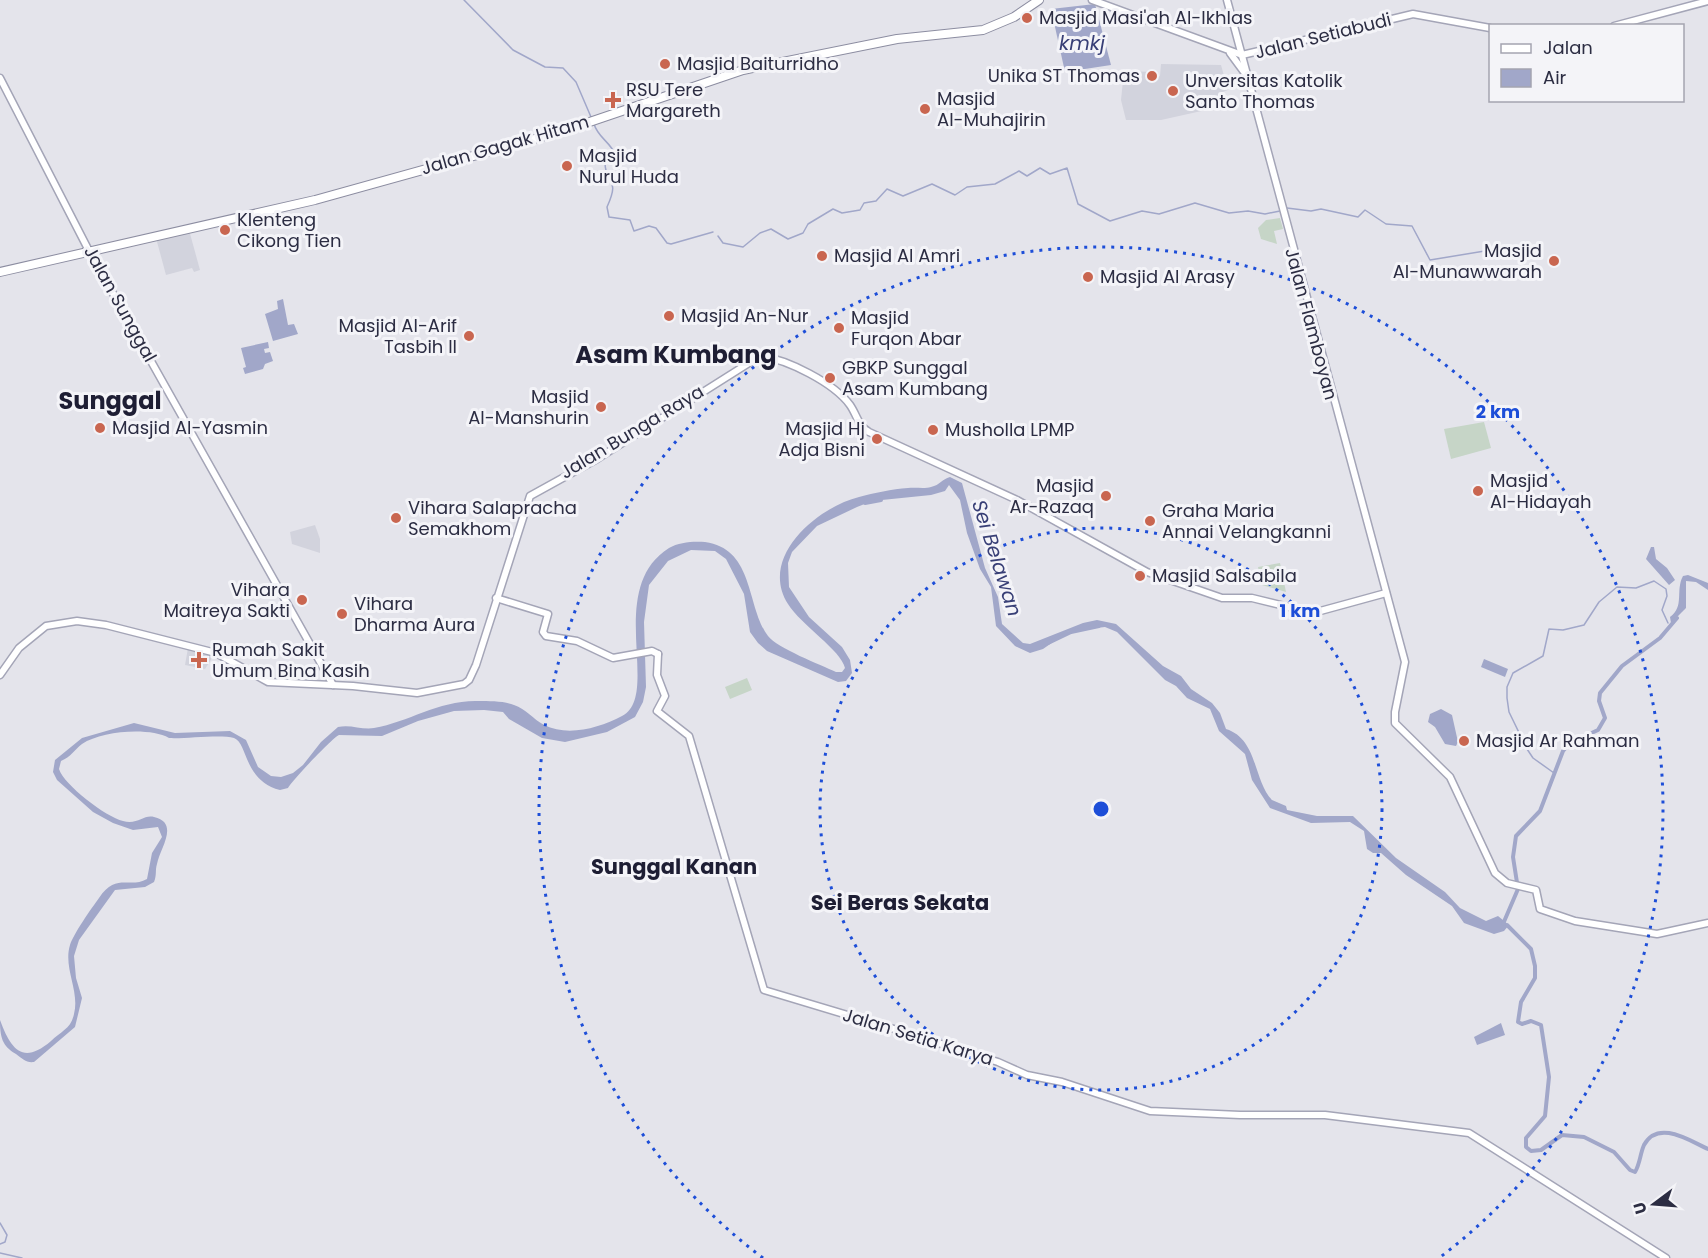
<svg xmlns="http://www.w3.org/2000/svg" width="1708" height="1258" font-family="Poppins,sans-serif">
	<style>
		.built { fill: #d2d3dd }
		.green { fill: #c6d5c7 }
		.water { fill: #a1a7c9 }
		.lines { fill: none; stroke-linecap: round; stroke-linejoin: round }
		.stream { stroke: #a1a7c9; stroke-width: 1.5 }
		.river { stroke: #a1a7c9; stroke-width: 4 }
		.major-casing { stroke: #a4a5b7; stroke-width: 9 }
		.highway-casing { stroke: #8c8da1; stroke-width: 10 }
		.major { stroke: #fff; stroke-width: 6 }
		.highway { stroke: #fff; stroke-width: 8 }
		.ring { fill: none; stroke: #1d4ed8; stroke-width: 3; stroke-dasharray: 3 6 }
		.poi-dot { fill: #c96650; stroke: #f4f4f8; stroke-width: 2 }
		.labels { text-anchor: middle; stroke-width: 6; stroke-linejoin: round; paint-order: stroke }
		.poi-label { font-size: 18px; fill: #2c2d43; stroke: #f4f4f8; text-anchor: start }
		.street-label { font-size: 18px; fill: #2c2d43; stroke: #f4f4f8 }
		.water-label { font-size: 20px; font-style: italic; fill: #383f76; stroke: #f4f4f8 }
		.quarter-label { font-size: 21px; font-weight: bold; fill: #1e1e34; stroke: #f4f4f8 }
		.district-label { font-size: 24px; font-weight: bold; fill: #1e1e34; stroke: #f4f4f8 }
		.centre { fill: #1d4ed8; stroke: #f4f4f8; stroke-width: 3 }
		.ring-label { font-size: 18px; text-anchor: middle; font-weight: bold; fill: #1d4ed8; stroke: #f4f4f8; stroke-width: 6; stroke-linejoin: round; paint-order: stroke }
	</style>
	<rect width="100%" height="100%" fill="#e4e4eb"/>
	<!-- built -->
	<g class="built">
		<path d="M1161,64L1221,65L1228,90L1220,93L1224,106L1161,120H1126L1121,100L1124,71L1155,72L1156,78L1160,76Z"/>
		<path d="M189,230L200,270L194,272L192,268L166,275L156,238Z"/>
		<path d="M315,525L320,539V553L292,544L290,532Z"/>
		<path d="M188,648L214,655L205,669L185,665Z"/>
	</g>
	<!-- green -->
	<g class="green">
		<path d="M1280,218L1283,229L1274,231L1277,244L1261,239L1258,228L1266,220Z"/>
		<path d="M1484,422L1491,448L1451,459L1444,429Z"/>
		<path d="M1280,563L1286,592L1262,585L1258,567Z"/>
		<path d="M747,678L752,690L730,699L725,687Z"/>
	</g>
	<!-- water -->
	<g class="water">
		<path d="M1095,4L1111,65L1065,72L1051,9Z"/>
		<path d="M283,299L288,325L294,324L298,334L273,341L265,314L278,309L277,301Z"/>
		<path d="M268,342L269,348L264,349L265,353L270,352L273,361L265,364L263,369L245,374L243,368L246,367L241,348Z"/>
		<path d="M950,477L962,483L985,568L998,597L1002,624L1023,643L1030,644L1083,623L1097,620L1116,624L1163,666L1181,676L1191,689L1212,703L1220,713L1226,729C1258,739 1253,780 1272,800L1286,806L1287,810L1317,816H1353L1396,858L1445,892L1460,908L1486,921L1498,916L1509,925L1504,931L1494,934L1464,923L1452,906L1406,875L1381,853H1373L1367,849L1364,831L1350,822L1311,823L1270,808L1252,780L1245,754L1219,731L1210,709L1187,698L1176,686L1165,680L1117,632L1105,627L1069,631L1043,649L1030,653L1015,646L996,626L991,587L980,569L967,533L960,500L949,485L945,491L931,495L872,501L857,507L817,526L792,552L788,563L789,587L809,617L842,647L850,660L852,673L846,681L838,682L767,651L758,643L750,632L744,594L726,559L715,551L691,550L668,561L649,585L644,622L646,687L643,702L635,717L607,732L565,742L542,738L509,719L503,712L484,710L454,711L418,721L382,736L339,735C331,739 291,782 288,788L280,790C243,780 248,743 234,738C221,734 185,739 169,738C149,727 102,731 82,744C74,750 71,757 61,761L59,769C64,785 106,817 123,821C138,825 144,814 154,817C180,823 160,848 157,864C155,870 157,875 154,882L145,887L115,890L79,940L74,956L76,978L82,998L75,1027L34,1062C26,1063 23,1059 16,1054C2,1046 0,1037 0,1020C11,1050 23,1065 51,1041C61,1031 71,1029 74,1014C80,991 63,968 70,945C74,933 91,909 99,898C116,872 130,889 147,879L152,853L162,837L158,827L133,830L113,823L93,812L57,780L53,772L55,760L82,738L134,723L175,733L230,731L246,740L258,767L271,776L281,777L293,773L303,765L321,742L338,727C350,724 362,730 374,728C409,722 439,700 478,701C490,701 504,701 514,705C526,709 533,719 544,725C568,737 599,728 622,716C662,695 604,589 669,548C679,542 694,541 705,542C755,549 746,607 768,636C777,648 821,665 836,672H842L845,668C841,650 801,625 788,604C758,557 818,507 859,497C874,493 892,489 908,488C916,487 924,489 931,487C940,485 942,479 950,477Z"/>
		<path d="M1651,547H1654L1656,559L1667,568L1675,580L1669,585L1646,559Z"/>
		<path d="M1688,575L1708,583V590L1696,582L1686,581V608L1671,623L1670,617C1685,606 1675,591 1683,576Z"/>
		<path d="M1484,659L1508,669L1505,677L1481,667Z"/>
		<path d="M1441,709L1452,715L1458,742L1456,746L1445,744L1435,727L1428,722L1430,714Z"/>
		<path d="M1501,1023L1505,1035L1477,1045L1474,1037Z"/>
	</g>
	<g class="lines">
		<!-- stream -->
		<g class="stream">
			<path d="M464,0L513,50L545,67L563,68L576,82L591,117"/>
			<path d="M594,124C598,138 611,142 616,156L605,162C605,186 621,176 607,207L609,217L630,220L634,231L649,226L656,228L667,243L671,244L713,232"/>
			<path d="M1287,208L1311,211L1321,209L1358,217L1365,210L1386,224L1412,226L1430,260L1509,247"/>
			<path d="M718,236L723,243L743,247L760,233L771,229L788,239L803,233L808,224L833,209L842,213L860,210L864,203L876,201L887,189L903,196L932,184L955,195L967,187L995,184L1019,171L1027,176L1040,168L1050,174L1067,168L1078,204L1110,221L1142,211L1159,214L1195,203L1229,213L1248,211L1265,214L1280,211"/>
			<path d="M1554,773L1533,758L1527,749L1509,712L1507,698V687L1513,673L1543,656L1549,629L1563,630L1584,625L1599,602L1617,587L1636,588L1654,581L1666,589L1667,596L1662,610L1668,623"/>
			<path d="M0,1223L7,1235L5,1242L0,1244"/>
			<path d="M0,1253L22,1258"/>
		</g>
		<!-- river -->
		<g class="river">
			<path d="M865,503L881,500"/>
			<path d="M1048,643L1071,632L1099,626"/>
			<path d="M1503,924L1518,889L1513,857L1516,836L1540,811L1563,751L1570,743L1598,730L1605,718L1599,701L1600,693L1622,666L1660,638L1677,618"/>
			<path d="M1507,925L1531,949L1535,966V978L1521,1002L1518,1022L1522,1024L1531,1021L1541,1025L1549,1077L1545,1116L1526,1138V1147L1531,1151L1541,1150L1562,1135L1584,1137L1614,1152L1630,1170L1635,1172C1640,1164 1640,1154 1644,1145C1658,1119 1690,1141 1708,1149"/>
		</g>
		<!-- major casing -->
		<g class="major-casing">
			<g id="major">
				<path d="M1092,0L1242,55L1413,14L1490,28"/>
				<path d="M1227,0L1405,662L1395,712V723L1450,777L1495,873L1507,883L1536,890L1540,909L1575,921L1657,934L1708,923"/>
				<path d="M1614,26L1708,1"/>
				<path d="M1230,53L1244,72"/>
				<path d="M0,78L88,249L333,685"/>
				<path d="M1318,349L1325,374"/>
				<path d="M496,598L548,614L543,632L546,636L577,641L613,658L652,651L658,654"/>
				<path d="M658,654L657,675L665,696L657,711L689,736L764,990L894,1029L998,1062L1027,1075L1062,1082L1150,1111L1240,1115H1325L1469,1133L1666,1258"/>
				<path d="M0,675L19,648L46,626L77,621L106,625L216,653L268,682L353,686L417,693L464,684L469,680L476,665L530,496L597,459L760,356C787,359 834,383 850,405C857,415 858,426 869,432L1017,500L1147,572L1222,598H1252L1313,613L1386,593"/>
			</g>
		</g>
		<!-- highway casing -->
		<g class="highway-casing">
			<path id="highway" d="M0,272L315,200L563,131L743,70L897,39L983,30L1014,17L1039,0"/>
		</g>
		<!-- major -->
		<use href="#major" class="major"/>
		<!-- highway -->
		<use href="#highway" class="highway"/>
	</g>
	<!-- distance rings -->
	<g class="ring">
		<circle cx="1101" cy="809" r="281"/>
		<path d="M763 1258A562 562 0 1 1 1439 1258"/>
	</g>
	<!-- markers -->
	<g class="poi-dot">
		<circle cx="1027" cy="18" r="6"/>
		<circle cx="665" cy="64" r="6"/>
		<circle cx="1152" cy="76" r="6"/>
		<circle cx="1173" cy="91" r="6"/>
		<path d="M610 91h6v6h6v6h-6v6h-6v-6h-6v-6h6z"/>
		<circle cx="925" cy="109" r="6"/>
		<circle cx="567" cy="166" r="6"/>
		<circle cx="225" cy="230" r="6"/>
		<circle cx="822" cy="256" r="6"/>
		<circle cx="1554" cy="261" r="6"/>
		<circle cx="1088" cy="277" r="6"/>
		<circle cx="669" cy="316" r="6"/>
		<circle cx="839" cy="328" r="6"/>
		<circle cx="469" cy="336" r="6"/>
		<circle cx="830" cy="378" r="6"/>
		<circle cx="601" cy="407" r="6"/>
		<circle cx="100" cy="428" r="6"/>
		<circle cx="933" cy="430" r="6"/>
		<circle cx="877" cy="439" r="6"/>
		<circle cx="1478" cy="491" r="6"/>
		<circle cx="1106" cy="496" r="6"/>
		<circle cx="396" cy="518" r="6"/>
		<circle cx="1150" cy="521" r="6"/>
		<circle cx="1140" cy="576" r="6"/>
		<circle cx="302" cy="600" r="6"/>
		<circle cx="342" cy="614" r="6"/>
		<path d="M196 651h6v6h6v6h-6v6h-6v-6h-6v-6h6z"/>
		<circle cx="1464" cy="741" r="6"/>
	</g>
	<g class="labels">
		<!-- poi labels -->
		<g class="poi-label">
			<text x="1039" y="24">Masjid Masi'ah Al-Ikhlas</text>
			<text x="677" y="70">Masjid Baiturridho</text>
			<text x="1140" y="82" text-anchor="end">Unika ST Thomas</text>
			<text x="1185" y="87">Unversitas Katolik<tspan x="1185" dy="21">Santo Thomas</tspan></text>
			<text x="626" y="96">RSU Tere<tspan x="626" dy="21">Margareth</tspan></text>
			<text x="937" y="105">Masjid<tspan x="937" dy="21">Al-Muhajirin</tspan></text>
			<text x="579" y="162">Masjid<tspan x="579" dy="21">Nurul Huda</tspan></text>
			<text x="237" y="226">Klenteng<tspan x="237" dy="21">Cikong Tien</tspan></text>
			<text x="1542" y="257" text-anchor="end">Masjid<tspan x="1542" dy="21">Al-Munawwarah</tspan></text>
			<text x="834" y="262">Masjid Al Amri</text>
			<text x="1100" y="283">Masjid Al Arasy</text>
			<text x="681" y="322">Masjid An-Nur</text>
			<text x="851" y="324">Masjid<tspan x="851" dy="21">Furqon Abar</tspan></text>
			<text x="457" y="332" text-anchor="end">Masjid Al-Arif<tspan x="457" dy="21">Tasbih II</tspan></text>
			<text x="842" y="374">GBKP Sunggal<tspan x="842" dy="21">Asam Kumbang</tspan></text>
			<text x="589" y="403" text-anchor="end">Masjid<tspan x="589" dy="21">Al-Manshurin</tspan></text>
			<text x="112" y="434">Masjid Al-Yasmin</text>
			<text x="865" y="435" text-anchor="end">Masjid Hj<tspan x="865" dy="21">Adja Bisni</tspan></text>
			<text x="945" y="436">Musholla LPMP</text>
			<text x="1490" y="487">Masjid<tspan x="1490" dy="21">Al-Hidayah</tspan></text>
			<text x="1094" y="492" text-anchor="end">Masjid<tspan x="1094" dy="21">Ar-Razaq</tspan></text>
			<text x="408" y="514">Vihara Salapracha<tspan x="408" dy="21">Semakhom</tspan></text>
			<text x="1162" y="517">Graha Maria<tspan x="1162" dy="21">Annai Velangkanni</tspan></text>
			<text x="1152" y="582">Masjid Salsabila</text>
			<text x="290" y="596" text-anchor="end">Vihara<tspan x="290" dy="21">Maitreya Sakti</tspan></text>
			<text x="354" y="610">Vihara<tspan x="354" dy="21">Dharma Aura</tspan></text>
			<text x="212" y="656">Rumah Sakit<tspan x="212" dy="21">Umum Bina Kasih</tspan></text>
			<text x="1476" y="747">Masjid Ar Rahman</text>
		</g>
		<!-- street labels -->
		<g class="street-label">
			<text transform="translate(1323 36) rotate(-14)" y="6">Jalan Setiabudi</text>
			<text transform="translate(505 145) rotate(-16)" y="6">Jalan Gagak Hitam</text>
			<text transform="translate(120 304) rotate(61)" y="6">Jalan Sunggal</text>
			<text transform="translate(1311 324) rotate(75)" y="6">Jalan Flamboyan</text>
			<text transform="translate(632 432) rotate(-31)" y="6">Jalan Bunga Raya</text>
			<text transform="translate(918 1037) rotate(17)" y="6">Jalan Setia Karya</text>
		</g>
		<!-- water labels -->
		<g class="water-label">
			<text x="1082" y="50">kmkj</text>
			<text transform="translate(997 558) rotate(72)" y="7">Sei Belawan</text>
		</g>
		<!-- quarter labels -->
		<g class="quarter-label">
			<text x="674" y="874">Sunggal Kanan</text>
			<text x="900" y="910">Sei Beras Sekata</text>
		</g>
		<!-- district labels -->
		<g class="district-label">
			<text x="676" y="363">Asam Kumbang</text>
			<text x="110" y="409">Sunggal</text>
		</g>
	</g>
	<circle cx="1101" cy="809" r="9" class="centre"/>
	<g class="ring-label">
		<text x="1498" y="418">2 km</text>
		<text x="1300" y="617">1 km</text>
	</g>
	<!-- legend -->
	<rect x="1489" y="24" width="195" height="78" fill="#f4f4f8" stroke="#a4a4b0" stroke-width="1.5"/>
	<rect x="1501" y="44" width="30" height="9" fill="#ffffff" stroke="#a4a4b0" stroke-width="1.5"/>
	<text x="1543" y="54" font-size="18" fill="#2c2d43">Jalan</text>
	<rect x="1501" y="69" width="30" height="18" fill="#a1a7c9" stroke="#a4a4b0" stroke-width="1.5"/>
	<text x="1543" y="84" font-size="18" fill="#2c2d43">Air</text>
	<!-- north arrow -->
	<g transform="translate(1654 1204) rotate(254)" stroke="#f4f4f8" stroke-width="4.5" paint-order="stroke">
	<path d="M0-4.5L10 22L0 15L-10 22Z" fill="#2c2d43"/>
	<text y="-9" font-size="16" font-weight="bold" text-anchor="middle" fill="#2c2d43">U</text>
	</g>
</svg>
